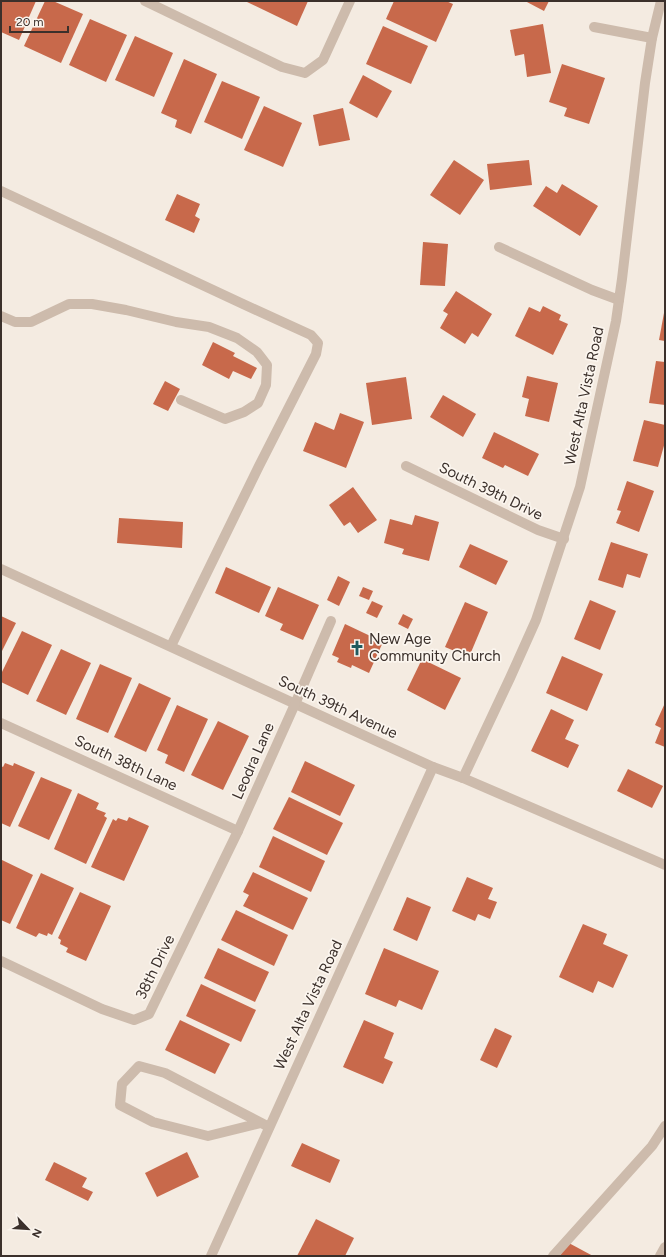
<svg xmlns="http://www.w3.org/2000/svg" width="666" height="1257" font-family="Figtree,sans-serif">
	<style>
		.building { fill: #c8694b }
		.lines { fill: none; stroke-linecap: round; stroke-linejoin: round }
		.lane { stroke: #cdbbac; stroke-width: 10 }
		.street { stroke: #cdbbac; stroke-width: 10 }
		.labels { text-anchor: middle; stroke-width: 3.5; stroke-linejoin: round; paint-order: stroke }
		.street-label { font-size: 15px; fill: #3b302b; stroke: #fbf5ee }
		.poi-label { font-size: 15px; fill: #3b302b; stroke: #fbf5ee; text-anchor: start }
	</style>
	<rect width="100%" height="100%" fill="#f4ebe1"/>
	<!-- building -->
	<g class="building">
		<path d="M1,1H36L19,40L1,32Z"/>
		<path d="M45,1H53L83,14L61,63L24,46Z"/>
		<path d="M248,1H308L297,26L247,2Z"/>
		<path d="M394,1H446L453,4L436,42L386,19Z"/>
		<path d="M525,1H549L544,11Z"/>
		<path d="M90,19L127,35L106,82L69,65Z"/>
		<path d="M543,24L551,73L527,77L524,54L515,56L510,30Z"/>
		<path d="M383,26L428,46L411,84L366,64Z"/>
		<path d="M135,36L173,53L154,97L115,80Z"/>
		<path d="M184,59L217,74L191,134L175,127L177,120L161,113Z"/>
		<path d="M562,64L605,78L589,124L564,116L567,108L549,102Z"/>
		<path d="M363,75L392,91L377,118L349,103Z"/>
		<path d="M222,81L260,97L242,139L204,122Z"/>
		<path d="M264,106L302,123L283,167L244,150Z"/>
		<path d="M343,108L350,140L319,146L313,115Z"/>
		<path d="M454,160L484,180L460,215L430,195Z"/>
		<path d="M529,160L532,185L490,190L487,164Z"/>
		<path d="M562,184L598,206L580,236L533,206L546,186L557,193Z"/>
		<path d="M177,194L200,204L195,216L200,219L194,233L165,220Z"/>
		<path d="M423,242L448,244L445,286L420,285Z"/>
		<path d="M456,291L492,314L478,337L472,333L465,344L440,328L448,314L443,311Z"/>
		<path d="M543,306L561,315L559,320L568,324L553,355L515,336L529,307L540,312Z"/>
		<path d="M664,313H665V341L659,340Z"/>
		<path d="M213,342L235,353L233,356L257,368L251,379L233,371L229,379L202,365Z"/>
		<path d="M656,361L665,362V405L649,403Z"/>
		<path d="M527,376L558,383L549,422L525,416L529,399L522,397Z"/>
		<path d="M406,377L412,419L372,425L366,383Z"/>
		<path d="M165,381L180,389L168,411L153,404Z"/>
		<path d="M443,395L476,414L463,437L430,417Z"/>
		<path d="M340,413L364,422L346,468L303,451L315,422L334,430Z"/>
		<path d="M644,420L665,425V442L658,467L633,461Z"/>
		<path d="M494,432L539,454L528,476L505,465L503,468L482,458Z"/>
		<path d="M627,481L654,491L639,532L616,523L621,511L617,510Z"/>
		<path d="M353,487L377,520L358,533L350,522L344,526L329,505Z"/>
		<path d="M415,515L439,522L429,561L402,554L404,549L384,543L390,519L412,525Z"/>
		<path d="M119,518L183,522L182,548L117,543Z"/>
		<path d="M611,542L648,554L640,578L627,574L623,588L598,580Z"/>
		<path d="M470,544L508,561L496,585L459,567Z"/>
		<path d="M226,567L271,587L259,613L215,593Z"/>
		<path d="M338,576L350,582L339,606L327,600Z"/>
		<path d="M278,587L319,605L303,640L280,630L283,624L265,616Z"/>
		<path d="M363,587L373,591L369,600L359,596Z"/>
		<path d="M590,600L616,611L600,650L574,639Z"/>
		<path d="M372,601L383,606L377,618L366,613Z"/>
		<path d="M465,602L488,612L469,657L445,647Z"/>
		<path d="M403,614L413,619L408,629L398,624Z"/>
		<path d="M1,616L16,623L1,653Z"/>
		<path d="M345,624L383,642L369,673L352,665L351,668L337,662L339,658L332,655Z"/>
		<path d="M22,631L52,645L28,695L1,682V674Z"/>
		<path d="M61,649L91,663L66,715L36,701Z"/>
		<path d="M562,656L603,674L587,711L546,693Z"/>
		<path d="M422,659L461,678L445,710L407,690Z"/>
		<path d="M100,664L132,678L108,733L76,719Z"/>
		<path d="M139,683L171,698L146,752L114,737Z"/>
		<path d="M665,703V747L655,743L661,728L655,725Z"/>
		<path d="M177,705L208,719L184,772L165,763L168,755L157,750Z"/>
		<path d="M551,709L574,720L565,739L579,745L568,768L531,751Z"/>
		<path d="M218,721L249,736L223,790L191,775Z"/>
		<path d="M305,761L355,785L340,816L291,792Z"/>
		<path d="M5,763L13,766L14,763L35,772L10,827L1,823V766L3,767Z"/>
		<path d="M628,769L663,786L652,808L617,791Z"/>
		<path d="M41,777L72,790L49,840L18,826Z"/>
		<path d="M78,793L99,803L96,809L106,813L104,816L107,818L86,864L54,849Z"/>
		<path d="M289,797L343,823L327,855L273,829Z"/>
		<path d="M129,817L149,826L124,881L91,867L113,819L116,821L118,818L127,821Z"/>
		<path d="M273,836L325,861L311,892L259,867Z"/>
		<path d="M2,860L33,875L10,924L1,920Z"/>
		<path d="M253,872L308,898L293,930L243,906L249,895L243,892Z"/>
		<path d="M41,873L74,888L52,935L48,933L47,936L39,933L36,937L16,928Z"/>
		<path d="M467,877L493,888L488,899L497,902L490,919L478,914L475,921L452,911Z"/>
		<path d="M80,892L111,906L86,961L66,952L68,948L60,944L61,940L58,938Z"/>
		<path d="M407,897L431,907L417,941L393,930Z"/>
		<path d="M236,910L288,935L274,966L221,940Z"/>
		<path d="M583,924L607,934L603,944L628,955L613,988L598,981L593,993L559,977Z"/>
		<path d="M218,948L269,972L255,1002L204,978Z"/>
		<path d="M384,948L439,971L422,1010L399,1000L396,1007L365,994Z"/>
		<path d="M201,984L256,1010L241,1042L186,1016Z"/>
		<path d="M180,1020L230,1044L215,1074L165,1050Z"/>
		<path d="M364,1020L394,1033L384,1058L393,1062L383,1084L343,1067Z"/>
		<path d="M495,1028L512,1036L497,1068L480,1060Z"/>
		<path d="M302,1143L340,1160L330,1183L291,1166Z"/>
		<path d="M187,1152L199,1177L157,1197L145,1173Z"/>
		<path d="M54,1162L87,1178L82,1187L93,1192L88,1201L45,1180Z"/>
		<path d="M316,1219L354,1238L345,1256H297Z"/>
		<path d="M567,1242L593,1256H560Z"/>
	</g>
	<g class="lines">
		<!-- lane -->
		<g class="lane">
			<path d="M1,191L243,304L311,335L318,343L316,354L259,466L171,646"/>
			<path d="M1,316L15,322H31L69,304H92L126,310L176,322L209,327L237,338L257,352L267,365L266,385L258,403L244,412L225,419L181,400"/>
			<path d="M295,704L331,621"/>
			<path d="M261,1123L208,1136L153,1122L120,1105L122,1084L139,1066L165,1073L269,1127"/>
			<path d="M553,1256L652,1146L665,1126"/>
			<path d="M660,1256L665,1247"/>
		</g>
		<!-- street -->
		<g class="street">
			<path d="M145,1L282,67L305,73L323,60L350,1"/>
			<path d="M594,27L652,38"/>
			<path d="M499,247L592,290L619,300"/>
			<path d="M406,466L538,530L564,539"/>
			<path d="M1,569L433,767L463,778L665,865"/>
			<path d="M1,723L238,831"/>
			<path d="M463,778L510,678L536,620L580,487L616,321L622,279L645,83L652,38L661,1"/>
			<path d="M1,961L102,1009L134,1020L149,1014L238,831L295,704"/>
			<path d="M211,1256L433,767"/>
		</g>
	</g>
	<!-- icons -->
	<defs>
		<g id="church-bare" transform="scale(1.2)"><path d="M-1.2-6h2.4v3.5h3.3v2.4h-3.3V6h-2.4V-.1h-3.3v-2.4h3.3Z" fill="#1f5a5e" stroke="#fbf5ee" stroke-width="2.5" paint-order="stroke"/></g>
	</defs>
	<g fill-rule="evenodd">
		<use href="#church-bare" x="357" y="648"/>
	</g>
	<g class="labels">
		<!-- street labels -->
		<g class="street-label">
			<text transform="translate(584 396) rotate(-78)" y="5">West Alta Vista Road</text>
			<text transform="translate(491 491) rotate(26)" y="5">South 39th Drive</text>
			<text transform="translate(338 707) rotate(25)" y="5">South 39th Avenue</text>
			<text transform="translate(253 761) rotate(-66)" y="5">Leodra Lane</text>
			<text transform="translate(126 763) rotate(25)" y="5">South 38th Lane</text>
			<text transform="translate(155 967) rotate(-64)" y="5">38th Drive</text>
			<text transform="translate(308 1005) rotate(-65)" y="5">West Alta Vista Road</text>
		</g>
		<!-- poi labels -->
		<g class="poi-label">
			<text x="369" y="644">New Age<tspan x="369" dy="17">Community Church</tspan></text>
		</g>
	</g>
	<!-- border -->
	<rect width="666" height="1257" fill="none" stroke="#3b302b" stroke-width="4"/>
	<!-- north arrow -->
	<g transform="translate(28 1229) rotate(115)" stroke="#fbf5ee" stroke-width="3" paint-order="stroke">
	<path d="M0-3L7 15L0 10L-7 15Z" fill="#3b302b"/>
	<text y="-6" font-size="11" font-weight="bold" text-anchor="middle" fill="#3b302b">N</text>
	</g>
	<!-- scale -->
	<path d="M10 26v6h58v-6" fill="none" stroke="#3b302b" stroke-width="2"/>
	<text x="16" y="26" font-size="12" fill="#3b302b" stroke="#fbf5ee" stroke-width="3" paint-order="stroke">20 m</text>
</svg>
